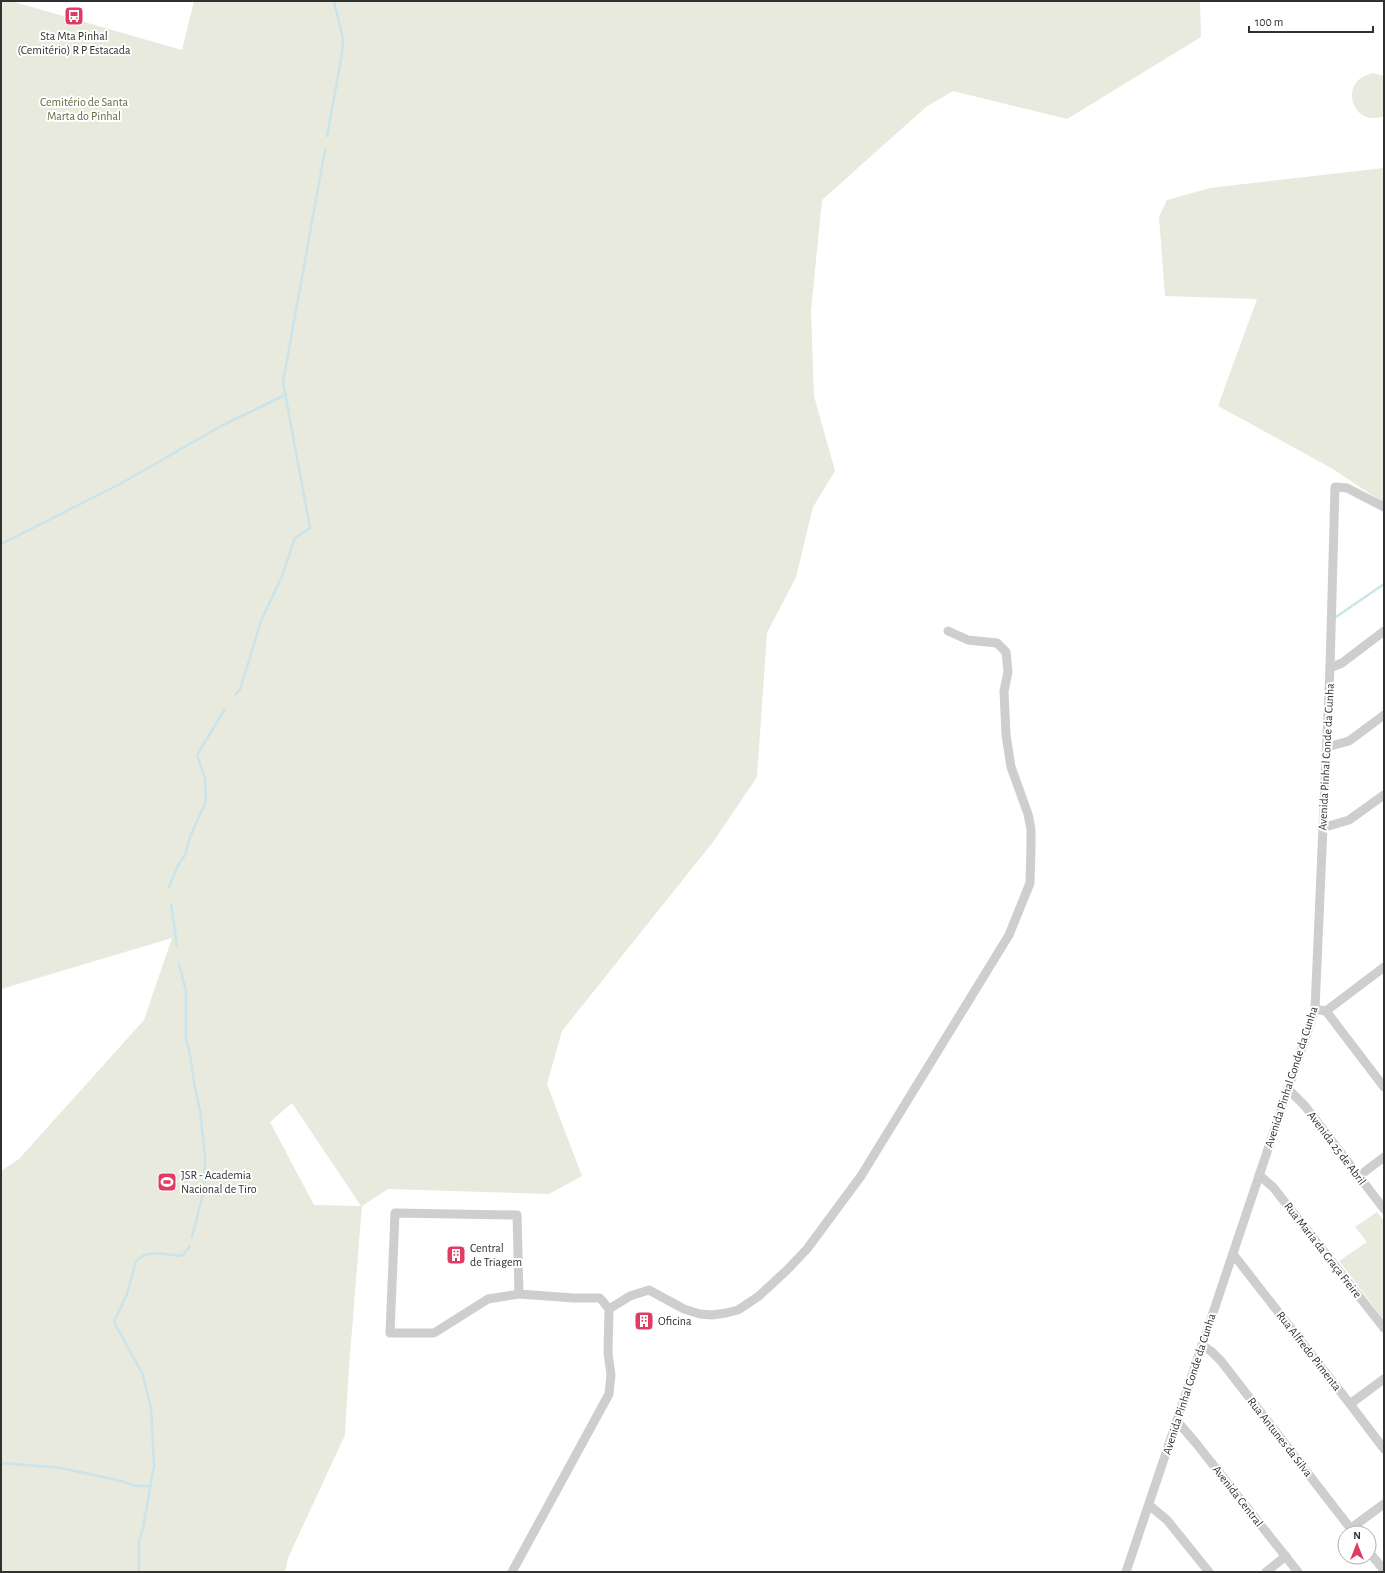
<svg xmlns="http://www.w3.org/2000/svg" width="1385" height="1573" font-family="'Alegreya Sans',sans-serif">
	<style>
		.green { fill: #e7eadd; fill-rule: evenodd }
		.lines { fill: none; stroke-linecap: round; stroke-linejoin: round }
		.stream { stroke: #cae4ea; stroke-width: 2.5 }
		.street { stroke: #cecece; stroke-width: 9 }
		.labels { text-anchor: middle; stroke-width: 4; stroke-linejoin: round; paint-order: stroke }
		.poi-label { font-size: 12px; fill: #313131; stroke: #fff; text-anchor: start }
		.park-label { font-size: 12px; fill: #5c6c3f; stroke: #fff }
		.street-label { font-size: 12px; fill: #313131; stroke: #fff }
	</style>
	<rect width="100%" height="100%" fill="#fff"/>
	<!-- green -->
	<g class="green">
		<path d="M1,1H11L182,50L194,1H1200L1201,37L1067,119L953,91L926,107L822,200L811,311L814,396L835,471L813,507L796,577L767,633L757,777L713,842L562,1031L547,1084L582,1176L549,1194L388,1189L362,1206L349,1366L345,1435L288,1558L285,1572H1V1171L19,1159L144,1020L172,938L1,989ZM292,1103L361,1206L314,1205L270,1122Z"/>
		<path d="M1373,73L1384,76V116C1353,129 1336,81 1373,73Z"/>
		<path d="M1384,168V503L1333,469L1218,406L1257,299L1165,296L1159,217L1167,200L1210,188Z"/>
		<path d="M1377,1212L1384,1221V1320L1339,1261L1367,1242L1355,1227Z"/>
	</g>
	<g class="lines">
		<!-- stream -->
		<g class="stream">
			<path d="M327,136L342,54L343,39L334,1"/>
			<path d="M1,544L120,484L223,425L285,395"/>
			<path d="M1333,619L1384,584"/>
			<path d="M236,694L240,689L244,677L261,621L282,576L295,538L310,528L283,382L325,150"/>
			<path d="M169,887L178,865L185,855L190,837L206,801L205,778L197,755L225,709"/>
			<path d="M171,904L177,946"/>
			<path d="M179,964L186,991V1040L189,1049L195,1088L200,1110L205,1156L204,1190L192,1237"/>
			<path d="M1,1463L61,1468L117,1480L136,1486H151"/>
			<path d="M139,1572V1541L143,1528L154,1466L151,1408L143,1375L114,1322L127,1294L136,1261L144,1255L157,1253L180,1256L184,1254L190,1246"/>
		</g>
		<!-- street -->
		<g class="street">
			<path d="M1330,668L1342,663L1384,631"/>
			<path d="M1327,747L1349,741L1384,715"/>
			<path d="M1322,828L1349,820L1384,795"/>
			<path d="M1320,1010L1326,1011L1384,967"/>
			<path d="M1326,1011L1384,1087"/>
			<path d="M1288,1089L1305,1106L1384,1209"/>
			<path d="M1259,1175L1273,1187L1384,1328"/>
			<path d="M1359,1176L1384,1157"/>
			<path d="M1233,1254L1350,1404L1384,1449"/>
			<path d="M609,1309L630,1296L649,1290L684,1309L700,1314L712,1315L726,1313L738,1310L759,1296L787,1270L807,1249L861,1176L1009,935L1030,883L1031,847V829L1028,814L1011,767L1006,735L1004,691L1008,672L1006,652L997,643L968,640L948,631"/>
			<path d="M1202,1345L1212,1352L1221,1361L1354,1533"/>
			<path d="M1350,1404L1384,1379"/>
			<path d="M1177,1421L1195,1442L1298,1572"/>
			<path d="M1149,1505L1167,1520L1209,1572"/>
			<path d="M1350,1529L1384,1504"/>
			<path d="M1369,1552L1384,1570"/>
			<path d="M512,1572L609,1394L611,1375L608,1353L609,1309L600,1298H574L519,1294L488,1299L434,1333H390L395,1213L517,1215L519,1294"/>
			<path d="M1126,1572L1315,1009L1330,668L1335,487L1347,488L1384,507"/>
			<path d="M1266,1572L1286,1556"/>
		</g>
	</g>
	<!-- icons -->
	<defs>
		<g id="bus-square" transform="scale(1)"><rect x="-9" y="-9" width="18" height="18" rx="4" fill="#e03b65" stroke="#fff"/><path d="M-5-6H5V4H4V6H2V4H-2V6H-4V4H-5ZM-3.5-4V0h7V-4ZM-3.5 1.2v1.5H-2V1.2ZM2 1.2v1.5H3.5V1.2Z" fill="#fff"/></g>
		<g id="stadium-square" transform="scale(1)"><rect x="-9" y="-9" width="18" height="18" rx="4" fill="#e03b65" stroke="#fff"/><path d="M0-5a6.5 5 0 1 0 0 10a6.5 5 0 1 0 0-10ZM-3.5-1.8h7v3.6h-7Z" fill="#fff"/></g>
		<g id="building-square" transform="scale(1)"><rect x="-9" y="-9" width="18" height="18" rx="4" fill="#e03b65" stroke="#fff"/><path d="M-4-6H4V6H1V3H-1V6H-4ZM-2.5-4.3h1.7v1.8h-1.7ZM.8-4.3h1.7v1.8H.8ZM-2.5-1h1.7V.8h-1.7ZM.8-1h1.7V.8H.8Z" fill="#fff"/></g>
	</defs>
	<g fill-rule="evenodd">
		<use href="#bus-square" x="74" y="16"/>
		<use href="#stadium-square" x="167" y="1182"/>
		<use href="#building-square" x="456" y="1255"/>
		<use href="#building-square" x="644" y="1321"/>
	</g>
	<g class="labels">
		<!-- poi labels -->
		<g class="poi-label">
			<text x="74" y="40" text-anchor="middle">Sta Mta Pinhal<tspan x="74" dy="14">(Cemitério) R P Estacada</tspan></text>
			<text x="181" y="1179">JSR - Academia<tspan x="181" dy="14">Nacional de Tiro</tspan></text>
			<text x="470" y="1252">Central<tspan x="470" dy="14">de Triagem</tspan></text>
			<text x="658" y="1325">Oficina</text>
		</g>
		<!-- park labels -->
		<g class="park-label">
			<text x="84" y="106">Cemitério de Santa<tspan x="84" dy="14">Marta do Pinhal</tspan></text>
		</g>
		<!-- street labels -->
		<g class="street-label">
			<text transform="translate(1326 757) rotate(-87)" y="4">Avenida Pinhal Conde da Cunha</text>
			<text transform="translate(1291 1077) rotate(-72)" y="4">Avenida Pinhal Conde da Cunha</text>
			<text transform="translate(1337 1148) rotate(53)" y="4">Avenida 25 de Abril</text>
			<text transform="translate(1323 1250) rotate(52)" y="4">Rua Maria da Graça Freire</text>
			<text transform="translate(1309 1351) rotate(52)" y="4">Rua Alfredo Pimenta</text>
			<text transform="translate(1189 1384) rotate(-72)" y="4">Avenida Pinhal Conde da Cunha</text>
			<text transform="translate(1280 1437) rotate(52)" y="4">Rua Antunes da Silva</text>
			<text transform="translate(1238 1496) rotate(52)" y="4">Avenida Central</text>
		</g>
	</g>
	<!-- border -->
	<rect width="1385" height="1573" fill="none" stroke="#313131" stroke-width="4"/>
	<!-- north arrow -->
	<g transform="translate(1357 1545)"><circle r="19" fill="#ffffff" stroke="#adadad"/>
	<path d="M0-3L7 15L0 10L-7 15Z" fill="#e03b65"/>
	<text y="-6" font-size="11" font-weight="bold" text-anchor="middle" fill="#313131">N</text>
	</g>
	<!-- scale -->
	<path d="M1249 26v6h124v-6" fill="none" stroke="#313131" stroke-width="2"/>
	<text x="1255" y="26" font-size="12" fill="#313131" stroke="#ffffff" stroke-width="3" paint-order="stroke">100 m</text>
</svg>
